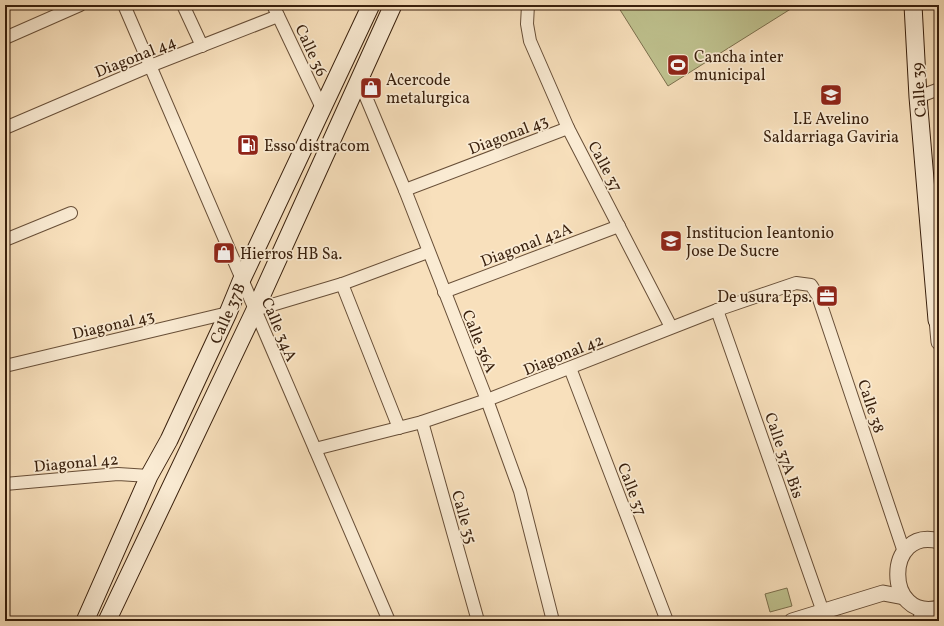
<svg xmlns="http://www.w3.org/2000/svg" width="944" height="626" font-family="Vollkorn,serif">
	<style>
		.green { fill: #bfc28f; stroke: #7c704e }
		.lines { fill: none; stroke-linecap: round; stroke-linejoin: round }
		.minor-casing { stroke: #684f38; stroke-width: 14 }
		.tertiary-casing { stroke: #684f38; stroke-width: 17 }
		.secondary-casing { stroke: #381f0c; stroke-width: 19 }
		.minor { stroke: #faebd3; stroke-width: 12 }
		.tertiary { stroke: #faebd3; stroke-width: 15 }
		.secondary { stroke: #faebd3; stroke-width: 17 }
		.labels { text-anchor: middle; stroke-width: 3.5; stroke-linejoin: round; paint-order: stroke }
		.street-label { font-size: 16px; fill: #381f0c; stroke: #faebd3 }
		.poi-label { font-size: 16px; fill: #381f0c; stroke: #faebd3; text-anchor: start }
	</style>
	<rect width="100%" height="100%" fill="#f8e0bc"/>
	<filter id="stains"><feTurbulence type="fractalNoise" baseFrequency=".005" numOctaves="4"/><feColorMatrix values="0 0 0 0 .2 0 0 0 0 .09 0 0 0 0 .02 0 0 0 .5 -.17"/></filter>
	<radialGradient id="worn" r=".72"><stop offset=".6" stop-color="#630" stop-opacity="0"/><stop offset="1" stop-color="#630" stop-opacity=".3"/></radialGradient>
	<!-- green -->
	<g class="green">
		<path d="M617,5H797L668,86Z"/>
		<path d="M787,588L792,606L770,612L765,594Z"/>
	</g>
	<g class="lines">
		<!-- minor casing -->
		<g class="minor-casing">
			<g id="minor">
				<path d="M124,5L389,621"/>
				<path d="M183,5L202,46"/>
				<path d="M273,5L322,108"/>
				<path d="M528,5L527,24L530,41L568,128L671,327"/>
				<path d="M5,38L80,5"/>
				<path d="M358,78L405,190L487,400L520,491L553,621"/>
				<path d="M918,97L939,89"/>
				<path d="M5,128L150,66L278,16"/>
				<path d="M405,190L568,128"/>
				<path d="M5,240L71,213"/>
				<path d="M342,284L399,428"/>
				<path d="M444,292L619,226"/>
				<path d="M255,310L342,284L428,252"/>
				<path d="M717,310L823,612"/>
				<path d="M5,366L228,313"/>
				<path d="M570,368L667,621"/>
				<path d="M422,422L478,621"/>
				<path d="M315,449L422,422L487,400L717,310L796,283L811,285L818,296L904,552"/>
				<path d="M5,484L118,474L149,476"/>
				<path d="M919,621L922,608"/>
			</g>
		</g>
		<!-- tertiary casing -->
		<g class="tertiary-casing">
			<g id="tertiary">
				<path d="M937,320L939,342"/>
				<path d="M939,541C884,526 884,622 939,608"/>
				<path d="M792,621L883,593L904,597"/>
			</g>
		</g>
		<!-- secondary casing -->
		<g class="secondary-casing">
			<g id="secondary">
				<path d="M913,5L918,97L937,320L939,323"/>
				<path d="M85,621L149,476L169,440L228,313L242,279L371,5"/>
				<path d="M107,621L255,310L393,5"/>
			</g>
		</g>
		<!-- minor -->
		<use href="#minor" class="minor"/>
		<!-- tertiary -->
		<use href="#tertiary" class="tertiary"/>
		<!-- secondary -->
		<use href="#secondary" class="secondary"/>
	</g>
	<!-- icons -->
	<defs>
		<g id="stadium-square" transform="scale(1.15)"><rect x="-9" y="-9" width="18" height="18" rx="4" fill="#8f2418" stroke="#faebd3"/><path d="M0-5a6.5 5 0 1 0 0 10a6.5 5 0 1 0 0-10ZM-3.5-1.8h7v3.6h-7Z" fill="#fff"/></g>
		<g id="shop-square" transform="scale(1.15)"><rect x="-9" y="-9" width="18" height="18" rx="4" fill="#8f2418" stroke="#faebd3"/><path d="M-5-2.5h2.3a2.7 3.5 0 0 1 5.4 0H5L5.5 6h-11ZM-1.5-2.5h3a1.5 2.3 0 0 0-3 0Z" fill="#fff"/></g>
		<g id="school-square" transform="scale(1.15)"><rect x="-9" y="-9" width="18" height="18" rx="4" fill="#8f2418" stroke="#faebd3"/><path d="M0-5L7-2L0 1L-7-2ZM-4 1L0 2.5L4 1V4Q0 6-4 4Z" fill="#fff"/></g>
		<g id="fuel-square" transform="scale(1.15)"><rect x="-9" y="-9" width="18" height="18" rx="4" fill="#8f2418" stroke="#faebd3"/><path d="M-5.5-6h7V0h2V4h1.3V-2.5L3-4.5l.8-.8L6-3V5H2.5V1h-1V6h-7ZM-4.2-4.7v3.2H.2V-4.7Z" fill="#fff"/></g>
		<g id="office-square" transform="scale(1.15)"><rect x="-9" y="-9" width="18" height="18" rx="4" fill="#8f2418" stroke="#faebd3"/><path d="M-6-3h4V-5.5h4V-3h4V5H-6ZM-1-4.5V-3h2v-1.5ZM-6 0V1H6V0Z" fill="#fff"/></g>
	</defs>
	<g fill-rule="evenodd">
		<use href="#stadium-square" x="678" y="65"/>
		<use href="#shop-square" x="371" y="88"/>
		<use href="#school-square" x="831" y="95"/>
		<use href="#fuel-square" x="248" y="145"/>
		<use href="#school-square" x="671" y="241"/>
		<use href="#shop-square" x="224" y="253"/>
		<use href="#office-square" x="827" y="296"/>
	</g>
	<g class="labels">
		<!-- street labels -->
		<g class="street-label">
			<text transform="translate(312 50) rotate(65)" y="6">Calle 36</text>
			<text transform="translate(135 56) rotate(-22)" y="6">Diagonal 44</text>
			<text transform="translate(918 90) rotate(-94)" y="6">Calle 39</text>
			<text transform="translate(508 134) rotate(-21)" y="6">Diagonal 43</text>
			<text transform="translate(606 166) rotate(62)" y="6">Calle 37</text>
			<text transform="translate(526 244) rotate(-21)" y="6">Diagonal 42A</text>
			<text transform="translate(227 313) rotate(-66)" y="6">Calle 37B</text>
			<text transform="translate(113 324) rotate(-13)" y="6">Diagonal 43</text>
			<text transform="translate(280 329) rotate(67)" y="6">Calle 34A</text>
			<text transform="translate(480 341) rotate(68)" y="6">Calle 36A</text>
			<text transform="translate(563 354) rotate(-22)" y="6">Diagonal 42</text>
			<text transform="translate(872 406) rotate(72)" y="6">Calle 38</text>
			<text transform="translate(785 455) rotate(71)" y="6">Calle 37A Bis</text>
			<text transform="translate(76 462) rotate(-5)" y="6">Diagonal 42</text>
			<text transform="translate(633 489) rotate(69)" y="6">Calle 37</text>
			<text transform="translate(465 517) rotate(74)" y="6">Calle 35</text>
		</g>
		<!-- poi labels -->
		<g class="poi-label">
			<text x="694" y="62">Cancha inter<tspan x="694" dy="18">municipal</tspan></text>
			<text x="386" y="85">Acercode<tspan x="386" dy="18">metalurgica</tspan></text>
			<text x="831" y="124" text-anchor="middle">I.E Avelino<tspan x="831" dy="18">Saldarriaga Gaviria</tspan></text>
			<text x="264" y="151">Esso distracom</text>
			<text x="686" y="238">Institucion Ieantonio<tspan x="686" dy="18">Jose De Sucre</tspan></text>
			<text x="240" y="259">Hierros HB Sa.</text>
			<text x="812" y="302" text-anchor="end">De usura Eps.</text>
		</g>
	</g>
	<!-- margin -->
	<rect width="944" height="626" fill="none" stroke="#f8e0bc" stroke-width="20"/>
	<rect x="6" y="6" width="932" height="614" fill="none" stroke="#381f0c" stroke-width="2"/>
	<rect x="10" y="10" width="924" height="606" fill="none" stroke="#381f0c"/>
	<rect width="100%" height="100%" filter="url(#stains)"/>
	<rect width="100%" height="100%" fill="url(#worn)"/>
</svg>
